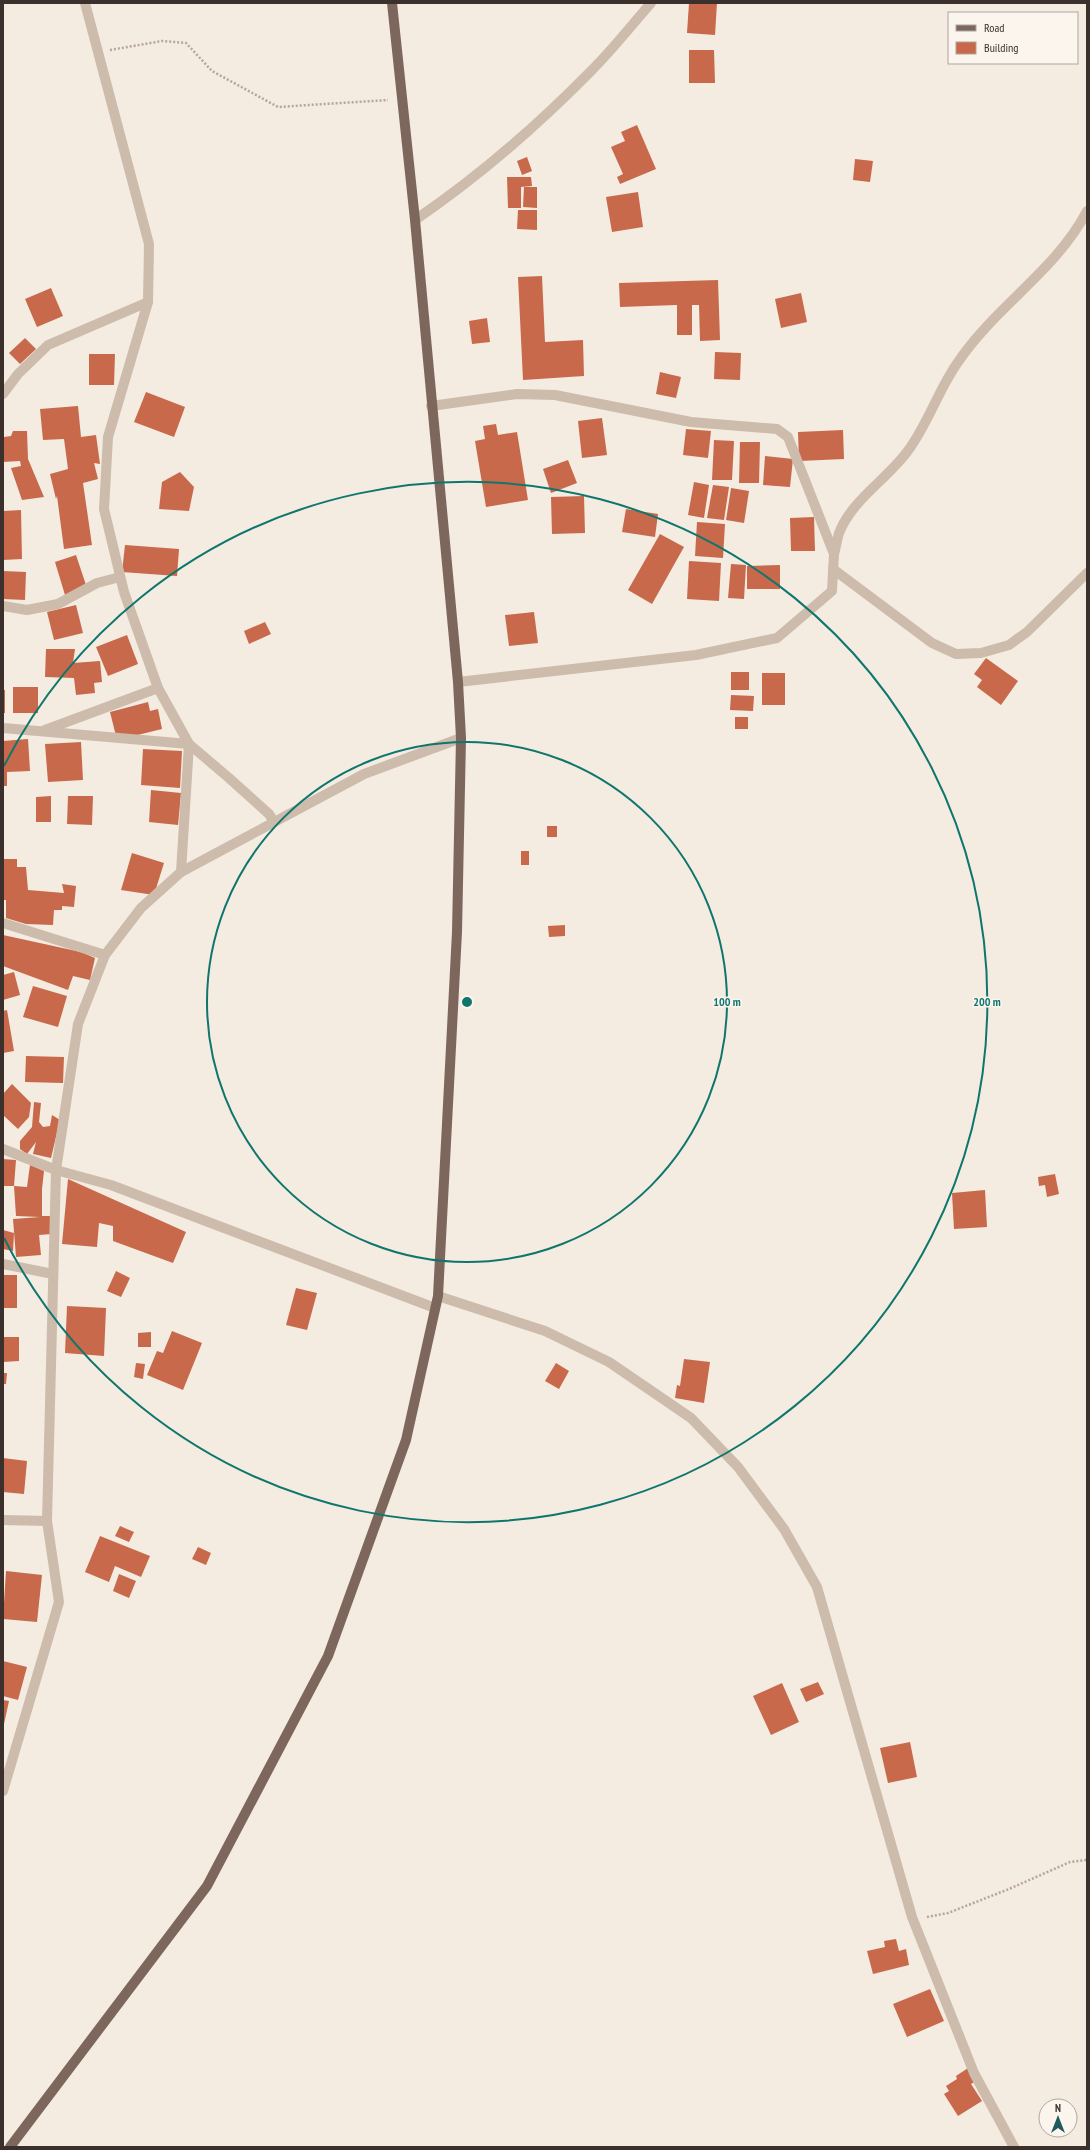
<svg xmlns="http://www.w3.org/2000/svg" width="1090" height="2150" font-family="'PT Sans Narrow',sans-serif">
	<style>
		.building { fill: #c8694b }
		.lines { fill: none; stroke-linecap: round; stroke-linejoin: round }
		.path { stroke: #b9a596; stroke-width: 2.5; stroke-dasharray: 2 2; stroke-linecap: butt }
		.minor { stroke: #cdbbac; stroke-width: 10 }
		.major { stroke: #7d675c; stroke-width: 10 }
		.ring { fill: none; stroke: #0f766e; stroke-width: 2 }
		.centre { fill: #0f766e; stroke: #fbf5ee; stroke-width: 2 }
		.ring-label { font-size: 12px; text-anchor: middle; font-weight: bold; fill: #0f766e; stroke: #fbf5ee; stroke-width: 3; stroke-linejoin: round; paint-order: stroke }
	</style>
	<rect width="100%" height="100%" fill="#f4ebe1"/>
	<!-- building -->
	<g class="building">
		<path d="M689,3H717L715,35L687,33Z"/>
		<path d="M689,50H714L715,83H689Z"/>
		<path d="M637,125L656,169L620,184L617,177L623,174L611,147L625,141L621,132Z"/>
		<path d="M527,157L532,171L522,175L517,161Z"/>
		<path d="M855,159L873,161L870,182L853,180Z"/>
		<path d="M507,177H531L532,186L521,187V208H508Z"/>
		<path d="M524,187H537V208L523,207Z"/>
		<path d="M638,192L643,227L612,232L606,197Z"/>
		<path d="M518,210H537V230L517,229Z"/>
		<path d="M542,276L545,342L583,340L584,376L523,380L518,277Z"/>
		<path d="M718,280L720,340L700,341L699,305H692V335H677V305L620,307L619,283Z"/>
		<path d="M51,288L63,316L37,327L25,299Z"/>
		<path d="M801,293L807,322L781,328L775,299Z"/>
		<path d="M487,318L490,342L472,344L469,321Z"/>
		<path d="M25,338L36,349L20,364L9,353Z"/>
		<path d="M715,352L741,353L740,380L714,379Z"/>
		<path d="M89,354H115L114,385H89Z"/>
		<path d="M660,372L681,377L676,398L656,394Z"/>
		<path d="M146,392L185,407L174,437L134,422Z"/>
		<path d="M78,406L81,437L96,435L100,464L94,463L98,479L83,483L92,545L64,549L57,496L56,499L50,474L68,469L64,439L43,440L40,409Z"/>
		<path d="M602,418L607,455L582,458L578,421Z"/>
		<path d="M496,424L498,435L517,432L528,500L486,507L475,441L485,439L483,426Z"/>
		<path d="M686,429L711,431L708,458L683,455Z"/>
		<path d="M843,430L844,459L799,461L798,432Z"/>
		<path d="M13,431H27L28,459L44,497L22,500L11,468L21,466L20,461L3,462L4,437L11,436Z"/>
		<path d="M714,440L734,441L732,480H712Z"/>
		<path d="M740,442H760L759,483H739Z"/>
		<path d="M765,456L793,459L790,487L763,485Z"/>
		<path d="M568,460L577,483L551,493L543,469Z"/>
		<path d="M180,472L194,487L189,511L159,509L162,482Z"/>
		<path d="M694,482L709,485L704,518L688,515Z"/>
		<path d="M713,485L729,487L724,520L707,518Z"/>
		<path d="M731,488L749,491L744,523L726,520Z"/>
		<path d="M584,496L585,533L552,534L551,497Z"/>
		<path d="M626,509L658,514L655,537L622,532Z"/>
		<path d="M21,510L22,559L3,560V511Z"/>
		<path d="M814,517L815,551H791L790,518Z"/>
		<path d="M697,522L725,524L723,558L695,556Z"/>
		<path d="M660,534L684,547L652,604L628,590Z"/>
		<path d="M125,545L179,549L177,576L122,572Z"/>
		<path d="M76,555L87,588L65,595L55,562Z"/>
		<path d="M689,561L721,563L719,601L687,599Z"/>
		<path d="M731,564L746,565L744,599L728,598Z"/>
		<path d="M780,565V589H747V566Z"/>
		<path d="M3,571L26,572L25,600L3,599Z"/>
		<path d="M76,605L83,633L54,640L47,612Z"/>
		<path d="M534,612L538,643L509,646L505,615Z"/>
		<path d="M265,622L271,634L249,644L244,631Z"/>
		<path d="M127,635L138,664L108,676L96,647Z"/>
		<path d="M46,649H75L73,663L100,661L102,682L94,683L95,693L76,695L74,678L45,677Z"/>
		<path d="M986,658L1018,681L1001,705L977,687L982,680L974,674Z"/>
		<rect x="731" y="672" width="18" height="18"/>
		<rect x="762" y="673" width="23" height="32"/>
		<rect x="13" y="687" width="25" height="26"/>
		<rect x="3" y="690" width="2" height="23"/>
		<path d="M731,695L754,696L753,711L730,710Z"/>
		<path d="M148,702L150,711L158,709L162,729L117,740L110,712Z"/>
		<rect x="735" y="717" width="13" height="12"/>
		<path d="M28,739L30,771L7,772V786H3V741Z"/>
		<path d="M81,742L83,780L48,782L45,744Z"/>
		<path d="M143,749L182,751L180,788L141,785Z"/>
		<path d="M151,790L181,793L178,825L149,822Z"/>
		<path d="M51,796V822H36V797Z"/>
		<path d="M68,796H93L92,825L67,824Z"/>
		<rect x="547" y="826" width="10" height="11"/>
		<rect x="521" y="851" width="8" height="14"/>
		<path d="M132,853L164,863L154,895L121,890Z"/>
		<path d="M3,859H17V867H26L28,890L64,893L62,884L76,886L74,907L62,906V910H54L53,925L26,924L6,918V900H3Z"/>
		<path d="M565,925V936L549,937L548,926Z"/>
		<path d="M3,935L81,952L95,958L90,980L73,976L68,990L3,966Z"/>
		<path d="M14,972L20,995L3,1000V975Z"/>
		<path d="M33,986L67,996L58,1027L23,1017Z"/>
		<path d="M7,1010L14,1051L3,1053V1011Z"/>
		<path d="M26,1056L64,1057L63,1083L25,1082Z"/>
		<path d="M12,1084L31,1103L29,1117L18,1129L3,1115V1094Z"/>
		<path d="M34,1102L41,1103L39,1122L43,1127L50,1126L52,1115L60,1120L51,1158L33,1154L36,1142L27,1154L20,1149V1141L32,1127Z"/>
		<path d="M3,1159L16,1160L14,1186H3Z"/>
		<path d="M30,1165L44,1171L42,1189V1216H51L52,1234L39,1235L41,1255L16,1257L13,1219L40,1217L16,1216L14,1186L27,1187Z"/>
		<path d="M1055,1174L1059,1194L1047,1197L1045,1185L1039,1186L1038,1177Z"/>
		<path d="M68,1179L186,1232L173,1263L113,1241V1226L99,1223L97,1247L62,1244Z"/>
		<path d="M985,1190L987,1227L954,1229L952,1193Z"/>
		<path d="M3,1230L14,1233L13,1251L3,1249Z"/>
		<path d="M116,1271L130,1278L121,1297L107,1291Z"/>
		<rect x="3" y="1275" width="14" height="33"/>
		<path d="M296,1288L317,1293L307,1330L286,1325Z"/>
		<path d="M67,1306L106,1308L104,1356L65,1353Z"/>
		<path d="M172,1331L202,1343L183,1390L147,1375L157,1351L163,1353Z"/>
		<path d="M151,1332V1347H138V1333Z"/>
		<path d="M3,1337H19V1361L3,1362Z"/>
		<path d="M684,1359L710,1362L704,1403L675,1398L677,1385L680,1386Z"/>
		<path d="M136,1363L145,1364L143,1379L134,1377Z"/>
		<path d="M556,1363L569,1371L559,1389L545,1381Z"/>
		<path d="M3,1373H7L6,1384H3Z"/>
		<path d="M3,1458L27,1461L24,1494L3,1492Z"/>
		<path d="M120,1526L134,1532L129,1542L115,1536Z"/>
		<path d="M100,1536L150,1556L141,1577L115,1566L109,1582L85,1572Z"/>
		<path d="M198,1547L211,1553L206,1565L192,1559Z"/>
		<path d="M6,1571L42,1575L37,1622L3,1619Z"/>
		<path d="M119,1574L136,1581L129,1598L113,1591Z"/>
		<path d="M3,1661L27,1667L18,1700L3,1696Z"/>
		<path d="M818,1682L824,1694L806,1702L800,1689Z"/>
		<path d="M782,1683L799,1722L771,1735L753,1696Z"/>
		<path d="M3,1700L9,1701L4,1724H3Z"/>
		<path d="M910,1742L917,1777L888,1783L880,1748Z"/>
		<path d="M896,1939L899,1951L906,1949L909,1965L873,1974L867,1951L885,1947L884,1941Z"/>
		<path d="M930,1989L944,2021L907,2037L893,2004Z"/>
		<path d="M968,2068L976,2081L971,2084L982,2101L958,2116L944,2094L949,2091L946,2086L957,2079L956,2076Z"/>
	</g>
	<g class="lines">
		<!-- path -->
		<g class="path">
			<path d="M110,50L162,41L186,43L212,71L278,107L388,100"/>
			<path d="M927,1917L948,1913L1009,1889L1070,1862L1087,1860"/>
		</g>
		<!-- minor -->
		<g class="minor">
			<path d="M85,3L149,244L148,302L108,437L104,509L124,592L158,688L189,744L181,872"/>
			<path d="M415,220C478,177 537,126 591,71C612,50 631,26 651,3"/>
			<path d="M3,394L18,374L48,345L148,302"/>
			<path d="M431,406L517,394L555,395L691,422L777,429L788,437L834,554L832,591L777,638L696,655L458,682"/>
			<path d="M834,554C836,547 837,540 839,533C852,500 886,480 907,452C927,426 937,393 956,365C993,308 1055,272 1087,211"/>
			<path d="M833,569L932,643L956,654L981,653L1009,645L1027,632L1087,573"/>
			<path d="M3,606L27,610L58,604L97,583L120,577"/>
			<path d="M3,728L189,744L229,778L269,814L274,822"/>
			<path d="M45,730L158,688"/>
			<path d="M3,923L105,955"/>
			<path d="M3,1149L56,1170L111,1185L435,1308"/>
			<path d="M3,1264L53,1274"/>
			<path d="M438,1296L545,1331L609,1362L691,1418L738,1467L784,1529L817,1587L912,1917L974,2073L1014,2147"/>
			<path d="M3,1520L47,1521"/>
			<path d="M3,1791L59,1602L47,1521L56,1170L78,1024L105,955L141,908L181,872L364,774L461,738"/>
		</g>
		<!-- major -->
		<path class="major" d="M10,2147L207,1886L328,1656L406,1440L438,1296L457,932L461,738L458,682L415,220L392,3"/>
	</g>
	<!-- distance rings -->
	<g class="ring">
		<circle cx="467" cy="1002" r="260"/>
		<path d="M4 766A520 520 0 1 1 4 1238"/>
	</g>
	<circle cx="467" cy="1002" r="6" class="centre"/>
	<g class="ring-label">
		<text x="727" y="1006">100 m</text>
		<text x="987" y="1006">200 m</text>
	</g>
	<!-- border -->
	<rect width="1090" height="2150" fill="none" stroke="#3b302b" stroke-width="8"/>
	<!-- legend -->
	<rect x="948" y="12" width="130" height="52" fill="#fbf5ee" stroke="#aea6a0"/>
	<rect x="956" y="25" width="20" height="6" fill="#7d675c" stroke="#aea6a0"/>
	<text x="984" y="32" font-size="12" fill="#3b302b">Road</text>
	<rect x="956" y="42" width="20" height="12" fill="#c8694b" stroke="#aea6a0"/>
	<text x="984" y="52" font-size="12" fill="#3b302b">Building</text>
	<!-- north arrow -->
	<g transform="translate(1058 2118)"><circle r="19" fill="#fbf5ee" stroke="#aea6a0"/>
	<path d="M0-3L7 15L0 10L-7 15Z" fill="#1f5a5e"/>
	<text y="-6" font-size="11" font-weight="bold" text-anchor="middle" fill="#3b302b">N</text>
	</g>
</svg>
